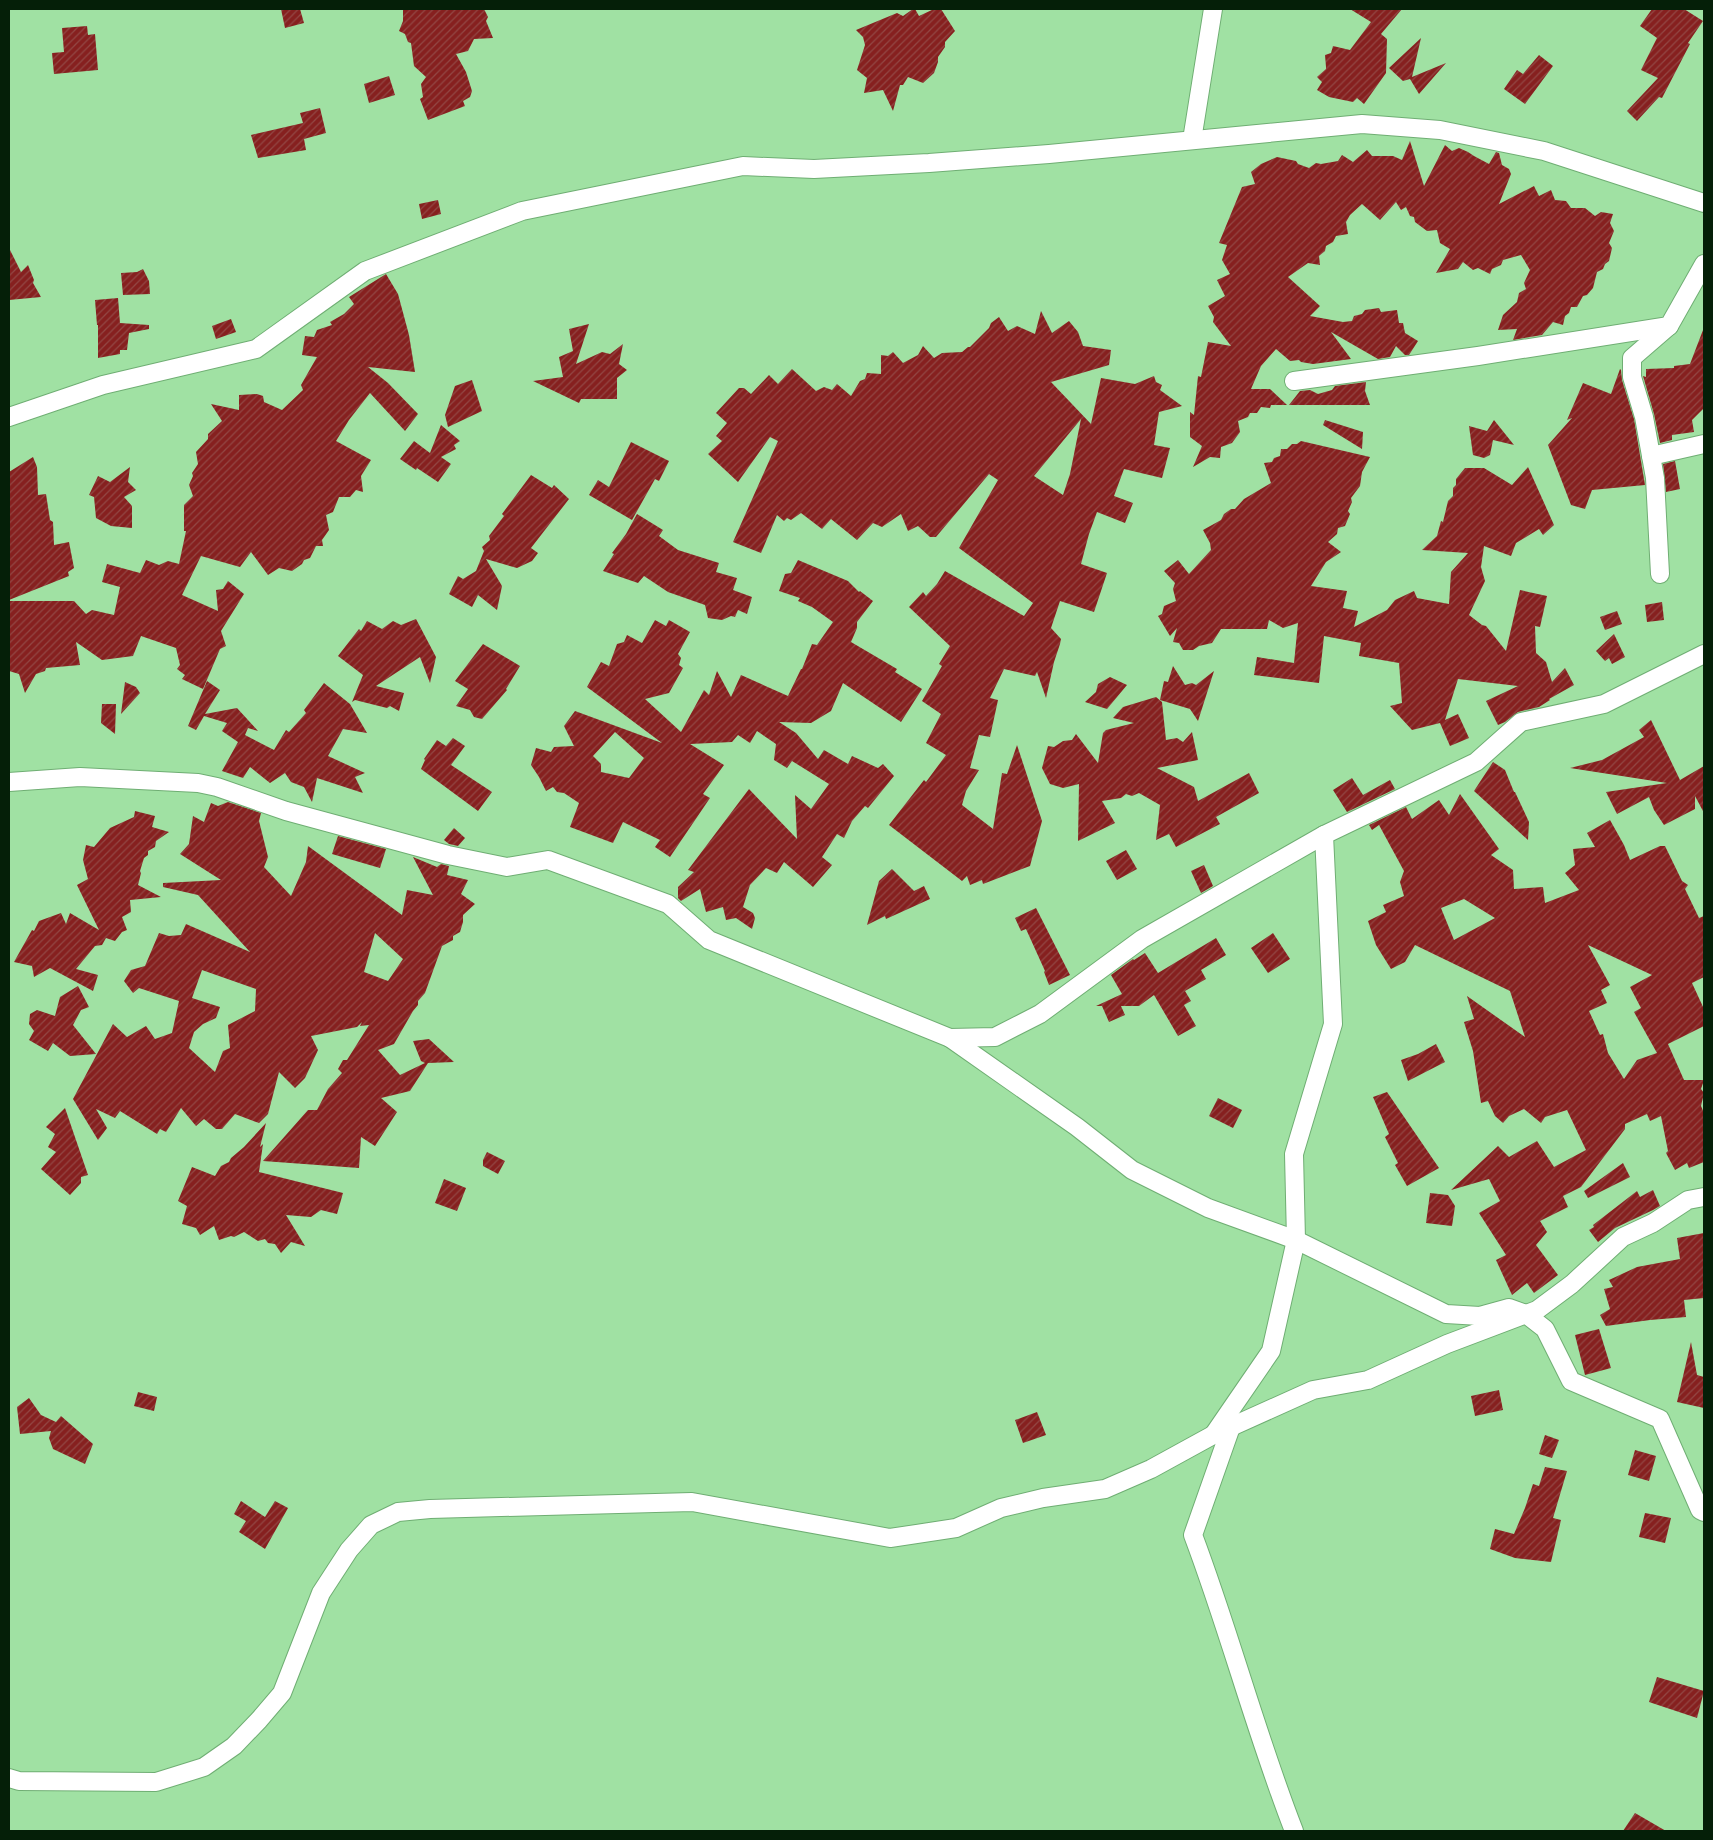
<svg xmlns="http://www.w3.org/2000/svg" width="1713" height="1840" font-family="'Sofia Sans Condensed',sans-serif">
	<style>
		.building { fill: url(#building-hatch); fill-rule: evenodd }
		.lines { fill: none; stroke-linecap: round; stroke-linejoin: round }
		.minor-casing { stroke: #6fae73; stroke-width: 20 }
		.minor { stroke: #fff; stroke-width: 18 }
	</style>
	<defs>
		<pattern id="building-hatch" width="6" height="6" patternUnits="userSpaceOnUse" patternTransform="scale(1.25)"><rect width="6" height="6" fill="#86201f"/><path d="M-1 1l2-2M0 6l6-6M5 7l2-2" fill="none" stroke="#924744"/></pattern>
	</defs>
	<rect width="100%" height="100%" fill="#a0e1a3"/>
	<!-- building -->
	<g class="building">
		<path d="M281,9H300L304,23L285,28Z"/>
		<path d="M403,9H484L488,17L486,21L493,38L474,39L468,51L456,54L466,72L472,91L470,97L463,101L465,106L428,120L420,99L423,97L421,84L426,77L414,66L411,43L408,42L405,34L399,31L403,21Z"/>
		<path d="M913,9H915L919,16L934,9H941L955,31L945,42V47L938,57V62L934,73L923,83L908,77L903,85H900L893,111L883,90L864,93L867,78L857,70L865,45L863,37L856,30L897,13L903,16Z"/>
		<path d="M1350,9H1402L1381,34L1387,39L1386,73L1364,104L1357,98L1353,102L1329,97L1317,90L1322,82L1317,77L1326,69V67L1325,55L1331,53L1333,46L1350,50L1371,22Z"/>
		<path d="M1652,9H1684L1703,21L1688,43L1690,44L1662,98L1659,97L1637,121L1627,111L1658,78L1641,70L1657,38L1640,26Z"/>
		<path d="M87,26L88,35L95,34L98,70L54,74L52,53L64,52L62,28Z"/>
		<path d="M1421,38L1412,77L1446,63L1419,94L1410,79L1403,81L1389,68Z"/>
		<path d="M1539,55L1553,66L1525,104L1504,89L1517,70L1523,74Z"/>
		<path d="M389,76L395,95L369,103L364,84Z"/>
		<path d="M320,108L326,133L304,139L306,150L258,158L251,135L303,123L300,113Z"/>
		<path d="M1410,141L1424,186L1445,145L1452,151L1459,148L1468,152L1474,156L1489,164L1496,152L1499,153L1502,165L1509,169L1511,174L1499,204L1534,186L1539,196L1551,190L1555,200L1566,201L1571,208H1585L1595,216L1601,212L1613,214L1610,223L1614,231L1609,243L1612,248L1609,261L1605,264L1603,269L1597,272L1593,288L1587,295L1583,296L1577,307H1571L1569,313L1565,316L1563,325L1553,322L1542,335L1513,340L1517,329L1498,330L1503,315L1517,302L1519,293L1526,289L1524,283L1530,270L1521,255L1503,260L1501,265L1492,269L1490,274L1478,268L1473,270L1463,262L1458,269L1436,273L1450,249L1440,243L1437,230L1427,231L1415,222L1414,217L1410,216L1406,207L1401,210L1396,202L1380,220L1362,204L1350,215L1346,222L1348,234L1336,236L1333,242L1326,246L1325,251L1319,256L1320,265L1308,263L1288,277L1320,306L1310,316L1343,322L1352,321L1354,316L1362,314L1365,310L1379,308L1381,312L1397,310L1399,323H1403L1405,333L1418,341L1409,355H1405L1396,346L1390,357L1378,359L1331,332L1351,359L1313,364L1301,362L1299,360L1290,361L1276,349L1261,366L1251,389H1270L1287,405H1271L1270,408L1261,407L1257,413H1250L1248,417L1238,421L1240,432L1232,443L1221,447L1220,458L1210,457L1193,467L1202,446L1190,437V412L1194,415L1198,376L1201,377L1208,342L1231,346L1213,322L1214,317L1208,306L1225,296L1217,280L1230,274L1222,260L1227,245L1219,243L1242,187L1255,184L1251,172L1261,164L1277,157L1296,161L1298,164L1309,168L1316,163L1321,164L1338,161L1342,155L1353,162L1367,150L1372,156H1393L1402,160Z"/>
		<path d="M438,200L441,214L422,219L419,204Z"/>
		<path d="M9,248L21,272L28,265L34,280L33,283L41,297L9,300Z"/>
		<path d="M143,269L149,281L150,294L123,295L121,273L137,272Z"/>
		<path d="M386,274L398,294L409,335L415,372L368,367L388,383L418,414L405,431L370,393L349,420L336,441L371,460L361,476L363,492L356,490L350,497H339L333,512L326,515L329,530L322,540L323,546H316L310,558L304,560L302,564L292,571L279,568L268,575L251,552L240,567L201,556L182,595L218,611L216,590L223,589L228,581L244,594L221,631L226,646L220,649L203,689L182,679L185,675L177,669L180,665L176,648L141,636L133,656L102,660L76,642L80,665L46,668L45,671L36,674L25,693L19,674L9,671V601H74L86,614L92,610L114,615L120,587L102,582L107,564L140,573L146,560L159,565L168,561L179,564L186,531H184V505L193,496L189,485L193,476L192,473L198,464L196,452L208,439V434L222,421L211,404L239,410V395L257,394L263,396L264,402L282,410L303,390L301,385L317,357L302,355L305,336L314,337L317,330L332,325L330,322L344,314L354,304L349,297Z"/>
		<path d="M118,298L120,323L149,325V329L129,333L127,350H120V354L98,358V325H97L95,300Z"/>
		<path d="M1041,311L1052,333L1069,321L1078,332L1083,346L1111,350L1109,365L1051,382L1091,424L1101,378L1135,384L1154,376L1156,382L1162,385L1160,390L1182,406L1159,412L1154,445L1170,448L1162,478L1124,469L1114,496L1133,503L1125,523L1097,512L1089,534L1081,564L1107,573L1094,612L1060,601L1051,628L1061,639L1060,644L1054,662L1046,698L1037,672L1035,676L1004,669L990,698L998,700L990,737L979,735L970,768L979,770L966,791L962,805L993,829L1002,773L1007,774L1017,745L1042,821L1030,866L983,884L982,880L970,885L967,876L962,881L889,825L924,780L926,782L946,755L926,743L941,714L922,701L942,666L939,664L950,646L909,607L923,592L926,596L937,584L945,571L1024,616L1033,603L959,548L998,480L989,474L936,537H930L918,526L908,531L901,514L882,527L873,523L857,540L831,519L822,529L801,513L791,520L787,518L784,521L777,515L761,553L733,542L778,441L770,437L738,482L708,454L722,441L716,436L727,423L716,413L739,388H744L751,394L769,375L778,384L792,369L816,391L824,387L832,390L837,384L851,396L860,381L865,379L867,373L881,374V355L888,356L893,352L903,363L918,355L923,346L934,358L942,353L962,352L968,347H970L989,328L991,323L999,317L1008,331L1017,326L1035,334ZM1081,419L1070,474L1063,495L1034,476Z"/>
		<path d="M231,319L236,332L216,339L212,326Z"/>
		<path d="M589,324L576,364L602,352L610,354L623,344L619,364L627,370L617,378V399H581L579,403L533,381L563,377L559,357L573,351L569,329Z"/>
		<path d="M1703,330L1704,408L1692,420L1694,432L1672,435V440L1660,443L1654,414L1643,376L1646,377V369L1674,368V366L1690,364Z"/>
		<path d="M1620,369L1621,370L1622,380L1634,419L1645,485L1592,490L1585,509L1571,505L1548,445L1572,418L1567,420L1583,383L1611,394Z"/>
		<path d="M472,380L482,411L448,427L445,415L455,386Z"/>
		<path d="M1366,382L1365,391L1370,405H1289L1300,391L1310,390L1318,394L1332,390L1335,386Z"/>
		<path d="M1325,420L1363,432L1362,449L1323,425Z"/>
		<path d="M1494,420L1514,445L1493,440L1490,455L1484,458L1473,455L1469,426L1487,431Z"/>
		<path d="M441,425L460,441L454,445L456,449L441,457L451,464L438,482L417,468L416,470L400,459L414,441L430,453Z"/>
		<path d="M1301,441L1370,457L1362,472L1360,486L1351,498L1352,502L1348,511L1350,514L1345,526L1338,528L1337,534L1328,542L1341,552L1326,562L1311,586L1347,591L1343,608L1358,611L1354,627L1387,610L1395,600L1414,591L1417,598L1449,604L1451,572L1468,553L1422,550L1437,536L1441,521L1443,522L1448,501L1453,496V488L1456,485V479L1465,468H1484L1512,485L1528,467L1554,525L1543,535L1539,529L1516,543L1511,556L1484,546L1481,567L1485,581L1469,615L1482,625L1486,626L1506,651L1520,590L1547,596L1540,627L1535,626L1536,653L1546,662L1552,682L1565,668L1574,685L1549,699L1550,700L1539,707L1518,712L1505,722L1498,725L1486,701L1518,686L1458,679L1445,720L1458,714L1469,738L1450,746L1440,723L1412,730L1390,706L1402,703L1399,663L1359,656L1361,643L1324,636L1319,683L1254,675L1257,657L1294,663L1298,623L1283,628L1269,620L1267,629H1221L1212,643L1199,646L1193,650H1183L1179,643L1173,642L1177,628L1170,636L1158,616L1162,614L1164,606L1176,601L1173,589L1175,583L1164,571L1178,560L1189,574L1211,550L1210,543L1203,530L1221,520L1224,514L1231,509H1235L1244,499L1271,483L1264,463L1272,462L1274,458L1280,456L1281,449H1287L1292,444H1297Z"/>
		<path d="M631,442L669,461L659,481L655,479L632,520L589,495L598,480L609,487Z"/>
		<path d="M33,457L37,467L38,495L46,494L50,520L53,522L54,545L69,542L74,568L68,572L69,576L9,600V482L10,478L9,472Z"/>
		<path d="M1675,461L1680,489L1666,492L1663,464Z"/>
		<path d="M130,467L128,482L136,490L124,497L132,506V528L111,526L96,518L94,497L89,495L98,476L110,482Z"/>
		<path d="M531,475L552,488L554,485L569,499L531,548L538,553L532,561L517,568L486,559L502,586L497,610L478,595L472,607L449,594L458,576L463,579L476,571L484,551L482,547L490,540L489,536L504,516L502,514Z"/>
		<path d="M637,514L663,530L659,536L678,550L719,563L716,572L737,578L733,590L752,597L747,614L738,610L735,617L731,616L722,620L708,618L705,605L668,592L644,576L638,583L603,571L614,554L612,553L626,534Z"/>
		<path d="M798,560L848,581L859,592L860,591L873,601L857,622V628L851,642L897,669L895,672L922,689L901,722L843,683L831,711L811,723L779,722L796,733L818,759L824,750L848,764L852,756L878,768L883,764L894,776L868,808L865,806L852,821L844,838L837,834L822,857L832,865L813,887L784,862L777,873L766,868L750,885L743,907L753,913L755,918L752,929L736,918L726,920L723,907L706,912L700,889L681,901L678,898V887L694,872L688,870L749,789L797,839L795,795L811,809L829,784L792,761L787,768L774,760L776,744L757,731L750,743L738,735L732,742L690,744L724,765L703,794L710,798L670,857L655,847L660,840L623,822L613,843L570,827L579,803L564,793L557,792L553,787L546,791L539,777L531,765L536,748L551,752L554,747L574,746L564,726L575,711L662,743L587,687L601,662L609,666L617,644L624,642L627,635L642,643L655,620L666,626L669,620L690,632L678,654L681,658L679,665L683,668L669,693L645,699L681,732L704,690L709,695L717,671L731,697L741,675L788,696L801,669H802L812,644L817,645L833,622L812,607L798,601L800,598L779,591L785,574L791,573ZM615,732L644,758L629,778L601,772V764L593,756Z"/>
		<path d="M1662,602L1664,620L1647,622L1645,605Z"/>
		<path d="M1617,611L1622,624L1605,630L1600,617Z"/>
		<path d="M416,619L436,657L430,683L420,657L376,686L404,693L399,711L390,706L387,708L355,700L352,702L363,675L338,656L359,629L361,631L367,621L382,629L393,621L401,625Z"/>
		<path d="M1614,634L1625,657L1612,664L1609,658L1605,661L1596,651Z"/>
		<path d="M483,644L520,666L506,689L507,690L482,719L474,717L470,710L456,706L468,689L455,681Z"/>
		<path d="M1173,666L1185,685L1192,683L1196,685L1214,671L1198,721L1190,709L1160,700L1164,681L1168,682Z"/>
		<path d="M1110,677L1127,685L1107,709L1085,702L1096,692L1098,684Z"/>
		<path d="M207,681L220,690L205,714L237,708L258,731L248,728L245,735L274,750L286,730L289,732L306,713L304,710L324,683L350,704L367,733L343,729L328,756L365,773L355,777L363,793L317,778L312,802L304,787L291,782L285,773L270,783L250,767L243,778L222,771L238,742L222,731L227,723L204,716L196,730L188,726Z"/>
		<path d="M125,682L136,687L140,693L121,714Z"/>
		<path d="M1156,697L1162,702L1166,740L1177,738L1183,742L1192,732L1198,760L1157,768L1194,787L1198,801L1249,773L1259,793L1216,817L1220,824L1176,847L1169,834L1156,840L1160,805L1139,793L1132,796L1126,794L1121,798L1102,801L1115,823L1078,841L1079,784L1063,788L1050,784L1042,768L1048,746L1054,747L1063,741L1072,740L1076,734L1098,763L1103,733L1106,730L1134,723L1113,718L1123,707Z"/>
		<path d="M102,704H116L115,734L101,723Z"/>
		<path d="M1651,720L1680,780L1704,766V813L1695,796V809L1664,825L1654,810L1649,797L1617,814L1606,792L1667,783L1570,768L1602,760L1644,737L1639,730Z"/>
		<path d="M453,738L465,746L451,765L492,792L478,811L421,769L425,760L424,759L437,740L446,746Z"/>
		<path d="M1493,762L1505,770L1514,792H1515L1529,822L1528,840L1474,791Z"/>
		<path d="M1352,778L1363,795L1390,780L1395,789L1347,812L1333,790Z"/>
		<path d="M1460,794L1499,849L1491,855L1513,870L1514,889L1543,887L1545,903L1579,890L1565,873L1575,865L1573,849L1595,847L1587,833L1610,820L1624,845L1630,860L1660,846H1665L1682,881L1688,885L1685,889L1699,918L1704,916V977L1692,983L1704,1009V1026L1668,1044L1684,1080H1704L1701,1089L1704,1093L1701,1106L1704,1113V1162L1689,1168L1687,1163L1675,1170L1666,1153L1668,1151L1661,1116L1650,1121L1647,1114L1625,1124V1129L1581,1187L1563,1196L1568,1207L1540,1221L1547,1232L1536,1245L1558,1275L1534,1293L1527,1283L1512,1295L1496,1260L1506,1255L1479,1213L1500,1201L1489,1179L1451,1190L1498,1146L1509,1157L1537,1141L1554,1167L1586,1150L1567,1110L1545,1117L1541,1123L1524,1109L1509,1116L1503,1123L1495,1116L1488,1101L1481,1103L1473,1051L1464,1022L1474,1019L1467,996L1525,1037L1510,991L1415,945L1405,962L1391,969L1376,945L1368,921L1386,912L1383,905L1404,896L1400,882L1404,871L1379,825L1372,830L1369,825L1406,807L1412,819L1439,800L1449,815ZM1464,899L1495,918L1454,940L1441,908ZM1588,945L1652,975L1630,987L1641,1008L1634,1012L1657,1053L1637,1060L1624,1079L1608,1053L1603,1034L1600,1035L1589,1011L1607,1003L1601,990L1610,985Z"/>
		<path d="M228,802L261,813L259,821L268,857L264,867L291,896L306,862L308,846L402,915L407,890L433,895L413,857L437,867L441,864L449,866L447,875L468,880L461,894L475,904L463,915V922L460,932L453,936V940L442,946L425,993L418,1001V1005L413,1011L394,1044L378,1050L400,1075L425,1063L421,1061L413,1041L429,1039L454,1062L428,1063L410,1091L381,1098L397,1112L375,1146L361,1137L359,1168L263,1161L308,1110H317L328,1089L342,1073L338,1069L343,1060H347L369,1025L360,1026L362,1022L357,1027L311,1036L318,1050L305,1078L295,1088L279,1072L268,1114L259,1123L235,1114L222,1129H216L204,1119L196,1126L181,1108L166,1132L160,1129L157,1134L120,1111L115,1118L96,1109L107,1128L98,1140L73,1099L113,1024L127,1037L146,1026L155,1039L172,1033L179,1001L139,988L133,993L124,981L131,970L145,966L159,933L169,936L181,935L186,924L250,952L198,895L163,887V883L221,880L180,854L189,844L193,816L204,822L211,803L218,806ZM375,933L403,959L388,981L364,972ZM202,970L256,989L255,1011L228,1025L230,1048L223,1051L215,1072L189,1048L194,1032L203,1024L216,1018L220,1007L192,998Z"/>
		<path d="M135,811L155,816L152,827L169,832L156,841L155,847L148,851V855L144,858L140,871L141,873L138,885L161,897L130,900L131,912L122,917L127,930L122,932L115,941L106,938L102,945L95,946L76,969L98,975L93,991L50,968L34,977L32,966L14,962L32,930L34,931L39,921L61,913L66,924L70,913L99,930L77,885L88,879L83,860L86,845L94,847L110,828L134,817Z"/>
		<path d="M454,828L465,838L458,846L449,844L444,840Z"/>
		<path d="M338,836L386,849L380,868L332,854Z"/>
		<path d="M1126,850L1137,869L1117,880L1106,861Z"/>
		<path d="M1204,865L1213,886L1201,893L1191,871Z"/>
		<path d="M892,869L914,891L924,886L930,899L886,919L885,916L867,925L879,881Z"/>
		<path d="M1036,908L1070,975L1049,985L1044,972L1045,971L1026,929L1021,931L1015,918Z"/>
		<path d="M1273,933L1290,959L1268,973L1251,948Z"/>
		<path d="M1216,938L1226,955L1201,970L1206,979L1185,991L1191,1001L1184,1005L1196,1026L1178,1036L1154,995L1139,1006H1121L1125,1015L1109,1022L1102,1006H1096L1122,994L1111,975L1133,959L1134,960L1145,953L1158,973Z"/>
		<path d="M78,986L89,1007L81,1010L73,1025L96,1054L70,1056L53,1043L48,1051L29,1040L34,1031L29,1024L30,1014L37,1010L55,1016L60,997Z"/>
		<path d="M1436,1044L1445,1062L1408,1081L1401,1060L1418,1054Z"/>
		<path d="M1387,1092L1439,1168L1407,1186L1395,1165L1398,1163L1385,1137L1389,1134L1373,1097Z"/>
		<path d="M1218,1098L1242,1110L1233,1128L1209,1116Z"/>
		<path d="M65,1108L88,1175L81,1177V1183L70,1195L41,1169L56,1152L48,1147L55,1134L46,1127Z"/>
		<path d="M266,1123L260,1147L263,1144L259,1172L343,1193L337,1214L321,1210L311,1217L286,1215L305,1246L291,1242L281,1253L275,1244L268,1243L265,1239L258,1241L244,1232L234,1237L231,1236L219,1240L214,1226L200,1235L196,1228L182,1224L187,1206L178,1201L192,1167L215,1176L221,1166L229,1162L231,1158L244,1147Z"/>
		<path d="M487,1152L505,1161L498,1174L483,1166V1160Z"/>
		<path d="M1623,1163L1630,1177L1588,1198L1584,1191Z"/>
		<path d="M444,1179L466,1188L457,1211L435,1203Z"/>
		<path d="M1653,1190L1660,1206L1653,1210L1615,1228L1598,1242L1589,1230L1594,1227L1593,1225L1637,1191L1640,1197Z"/>
		<path d="M1430,1193L1448,1195L1455,1206L1452,1226L1426,1223Z"/>
		<path d="M1704,1233V1298L1684,1300L1686,1317L1650,1320L1606,1326L1600,1315L1610,1309L1604,1289L1613,1287L1609,1280L1637,1267L1680,1259L1677,1238Z"/>
		<path d="M1599,1329L1611,1368L1585,1375L1575,1335Z"/>
		<path d="M1691,1342L1697,1375L1704,1377V1408L1677,1402Z"/>
		<path d="M1499,1390L1503,1410L1475,1416L1471,1396Z"/>
		<path d="M138,1392L157,1397L154,1411L134,1406Z"/>
		<path d="M29,1398L41,1415L56,1422L61,1416L93,1444L85,1464L53,1449L49,1438L51,1431L20,1434L17,1407Z"/>
		<path d="M1037,1412L1046,1435L1023,1443L1015,1420Z"/>
		<path d="M1545,1435L1559,1440L1552,1458L1539,1454Z"/>
		<path d="M1635,1450L1656,1456L1649,1481L1628,1475Z"/>
		<path d="M1545,1467L1567,1471L1553,1518L1561,1520L1551,1562L1515,1558L1490,1549L1495,1529L1514,1534L1525,1508L1533,1484L1539,1486Z"/>
		<path d="M241,1501L265,1517L275,1501L288,1508L265,1549L239,1532L246,1521L234,1514Z"/>
		<path d="M1645,1513L1671,1518L1665,1543L1639,1537Z"/>
		<path d="M1657,1677L1704,1691L1697,1718L1649,1702Z"/>
		<path d="M1635,1813L1666,1831H1623Z"/>
	</g>
	<g class="lines">
		<!-- minor casing -->
		<g class="minor-casing">
			<g id="minor">
				<path d="M1192,140L1213,9"/>
				<path d="M1294,381L1478,356L1669,326L1704,264"/>
				<path d="M9,417L103,385L256,349L365,271L522,211L743,166L814,169L929,163L1049,154L1362,124L1440,130L1544,151L1704,203"/>
				<path d="M1651,456L1704,444"/>
				<path d="M1660,574L1655,478L1644,417L1632,377V358L1669,326"/>
				<path d="M9,782L80,777L198,783L217,787L286,811L448,855L507,867L548,860L668,904L709,940L950,1038L995,1037L1040,1014L1142,939L1324,835"/>
				<path d="M950,1038L1077,1127L1132,1170L1208,1208L1296,1240L1446,1314L1480,1316L1509,1308L1526,1314L1545,1329L1571,1381L1660,1419L1700,1510L1704,1512"/>
				<path d="M1231,1427L1193,1535C1230,1633 1256,1734 1294,1831"/>
				<path d="M1214,1434L1271,1351L1296,1240L1294,1154L1333,1024L1324,835L1476,762L1521,722L1604,704L1704,654"/>
				<path d="M9,1778L19,1781L156,1782L204,1767L234,1746L259,1720L282,1693L321,1593L349,1550L371,1525L398,1512L430,1509L692,1502L890,1538L956,1528L1001,1508L1043,1498L1105,1489L1151,1469L1213,1435L1313,1390L1368,1380L1447,1344L1537,1310L1572,1284L1623,1237L1653,1223L1688,1200L1704,1197"/>
			</g>
		</g>
		<!-- minor -->
		<use href="#minor" class="minor"/>
	</g>
	<!-- border -->
	<rect width="1713" height="1840" fill="none" stroke="#051f08" stroke-width="20"/>
</svg>
